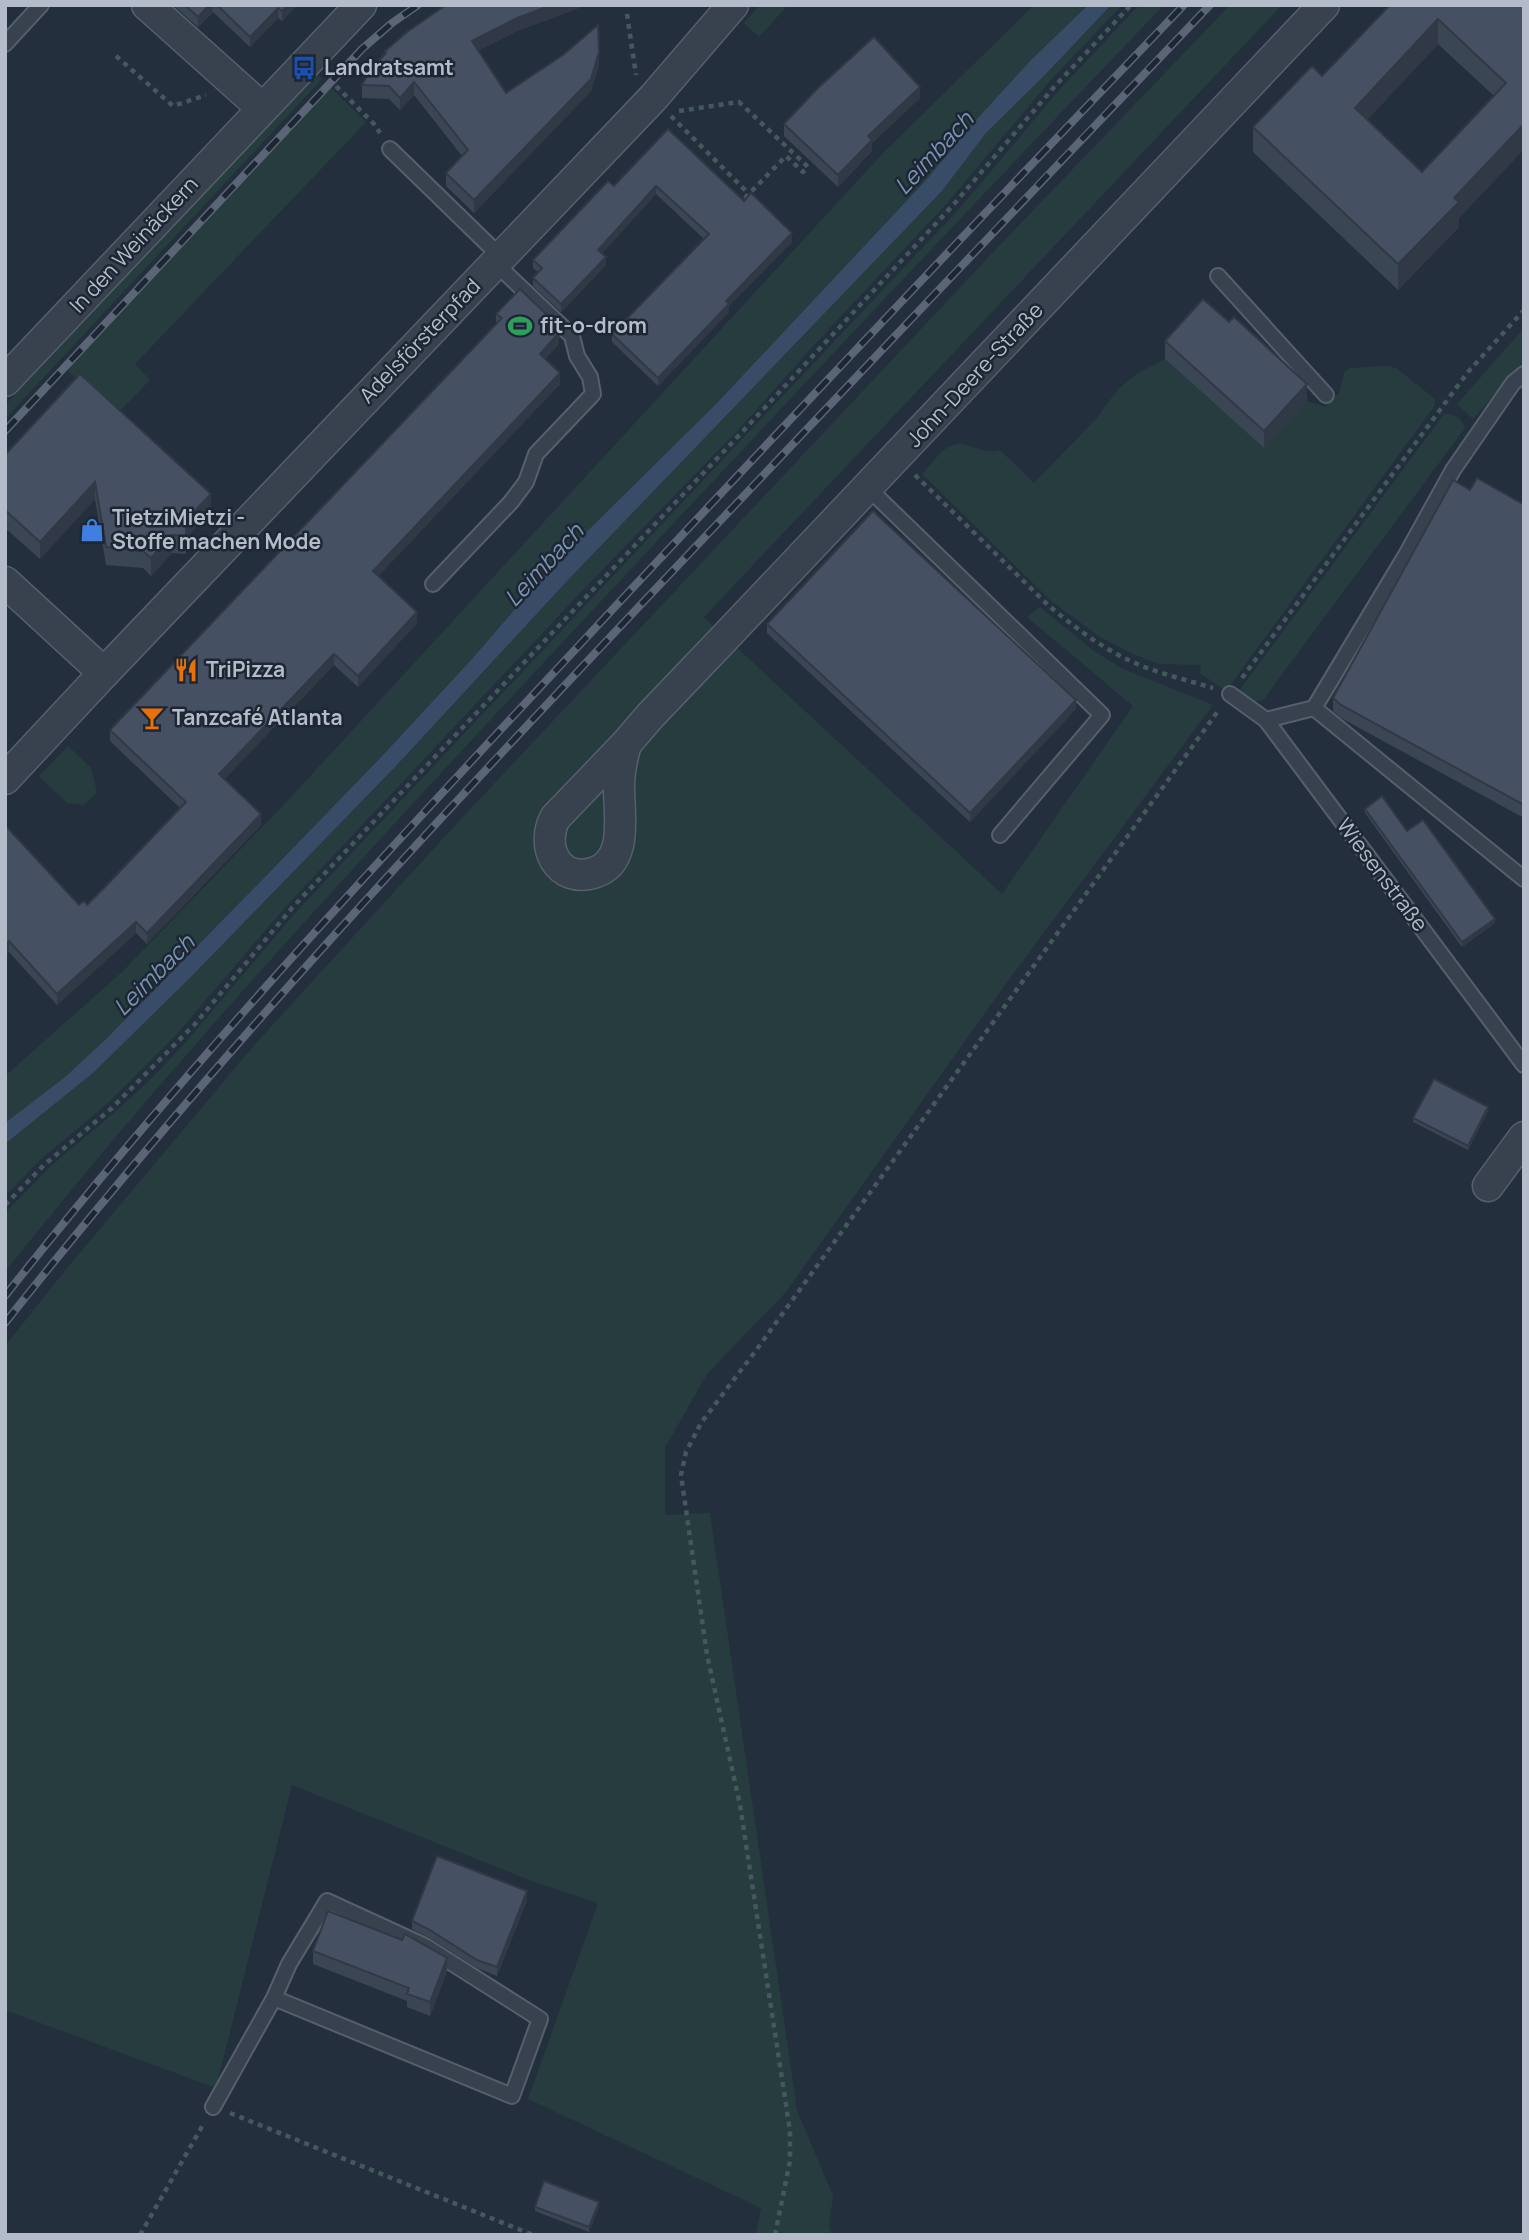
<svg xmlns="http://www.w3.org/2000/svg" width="1529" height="2240" font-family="Manrope,sans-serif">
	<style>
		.green { fill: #263c3f }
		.water { fill: #394c67 }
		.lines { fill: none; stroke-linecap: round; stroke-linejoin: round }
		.service-casing { stroke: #565f6c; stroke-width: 18 }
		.minor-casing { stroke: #565f6c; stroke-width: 33 }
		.path { stroke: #44595c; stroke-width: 4.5; stroke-dasharray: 5 5; stroke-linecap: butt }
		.service { stroke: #38414e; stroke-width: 14 }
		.minor { stroke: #38414e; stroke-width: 30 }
		.rail-casing { stroke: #5a6575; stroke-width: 8 }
		.rail { stroke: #1d2633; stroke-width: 5; stroke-dasharray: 16; stroke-linecap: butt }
		.wall { fill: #3b4654; fill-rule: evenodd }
		.shaded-wall { fill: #303945 }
		.building { fill: #455162; stroke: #303945; stroke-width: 2; fill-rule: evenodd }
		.labels { text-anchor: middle; stroke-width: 5; stroke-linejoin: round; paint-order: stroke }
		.poi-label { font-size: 21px; font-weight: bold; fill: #b4bcc9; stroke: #1d2633; text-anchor: start }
		.street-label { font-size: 21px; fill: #b4bcc9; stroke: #1d2633 }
		.water-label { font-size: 23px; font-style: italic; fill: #7c92b1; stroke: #1d2633 }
	</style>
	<rect width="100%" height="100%" fill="#242f3e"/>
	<!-- green -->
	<g class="green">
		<path d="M760,5H788L759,37L744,23Z"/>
		<path d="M1034,5H1088L1031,60L975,121L927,179L717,403L554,564L471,660L383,755L262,880L106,1039L65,1077L5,1123V1076L122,972L292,796L884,152Z"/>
		<path d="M1111,5H1122L1050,81L949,201L816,343L741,427L581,592L288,904L176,1035L108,1103L40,1160L5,1196V1144L93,1073L190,978L396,766L569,579L942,191L986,133L1045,75Z"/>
		<path d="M1139,5H1164C957,221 752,439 548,658C362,858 175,1058 5,1272V1213L52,1165L115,1112L151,1079L185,1043L296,912L959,209L1060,89Z"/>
		<path d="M1230,5H1282L704,617L1002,894L1133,706L1027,617L1040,607L1090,648L1121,668L1213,705L994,1000L786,1292L707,1374L665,1448V1515L710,1513L797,2110L833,2196L829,2225L831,2235H756L761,2208L528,2099L598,1903L529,1880L292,1785L216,2088L5,2010V1346L63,1273L256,1043L459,821L999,246Z"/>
		<path d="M317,74L322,79L5,419V405Z"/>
		<path d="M331,88L366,122L135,364L150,380L115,416L67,370Z"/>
		<path d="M1524,328V363L1473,419L1457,404Z"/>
		<path d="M1165,359L1264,448L1307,401L1325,407L1339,393L1344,372L1350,368L1387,366L1396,368L1435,399V405L1226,691L1200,673L1201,665L1158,664L1135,655L1100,637L1051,601L922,474C929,467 942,449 950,446C966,438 983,456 1000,450L1034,483L1096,419L1119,388L1137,374Z"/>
		<path d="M1444,414C1455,414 1461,417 1465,428L1263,700L1246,703L1235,696Z"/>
		<path d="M68,746L91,768L97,792L84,805L67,803L39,776Z"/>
	</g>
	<!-- water -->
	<path class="water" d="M1088,5H1111L1045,75L986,133L942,191L569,579L396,766L190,978L93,1073L5,1144V1123L65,1077L106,1039L262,880L383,755L471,660L554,564L717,403L927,179L975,121L1031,60Z"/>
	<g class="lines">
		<!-- service casing -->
		<g class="service-casing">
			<g id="service">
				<path d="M5,44L41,5"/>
				<path d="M390,149L501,257"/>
				<path d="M1218,276L1326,395"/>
				<path d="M868,488L1102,715L1000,835"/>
				<path d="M433,584L511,502L526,482L536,454L593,394L590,377L577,356L572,336L495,263"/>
				<path d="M1230,694L1266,720L1524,1065"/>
				<path d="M1314,708L1524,879"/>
				<path d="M1266,720L1314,708L1406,555L1453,470L1513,383L1524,374"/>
				<path d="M213,2107L274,1998L512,2096L540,2019L425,1946L327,1901L289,1964L274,1998"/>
			</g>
		</g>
		<!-- minor casing -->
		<g class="minor-casing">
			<g id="minor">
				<path d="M147,5L262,108"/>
				<path d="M5,381L361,5"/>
				<path d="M5,582L104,673L653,98L733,5"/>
				<path d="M626,744C622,758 619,772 619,787C619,815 629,863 593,873C558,883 540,847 555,818L626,744L650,716C876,480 1099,241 1324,5"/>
				<path d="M5,779L104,673"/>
				<path d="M1488,1186L1524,1137"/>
			</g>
		</g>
		<!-- path -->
		<g class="path">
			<path d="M627,14L636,75"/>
			<path d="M116,56L173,106L206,95"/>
			<path d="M329,79L374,124L380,133"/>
			<path d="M679,111L739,102L808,167L803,172L786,156L741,202"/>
			<path d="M671,116L749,194"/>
			<path d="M915,475L1048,605C1074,627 1103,649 1135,663C1160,674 1187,680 1213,688"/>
			<path d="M1242,678L1468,372L1524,310"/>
			<path d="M5,1205L44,1165L112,1108L195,1024L292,908L744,430L954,204L1055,86L1131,5"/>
			<path d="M230,2113L533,2235"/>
			<path d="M140,2235L204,2123"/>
			<path d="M775,2235L790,2161V2131L740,1805L707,1655L681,1475L686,1452L701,1423L757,1349L1218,711"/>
		</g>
		<!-- service -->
		<use href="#service" class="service"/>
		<!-- minor -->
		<use href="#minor" class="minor"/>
		<!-- rail casing -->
		<g class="rail-casing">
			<g id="rail">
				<path d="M5,431L362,49L392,23L418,5"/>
				<path d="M5,1296C174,1082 359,882 545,682C756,455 969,229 1184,5"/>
				<path d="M5,1323C211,1062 438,819 666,578C847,387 1028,195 1210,5"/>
			</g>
		</g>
		<!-- rail -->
		<use href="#rail" class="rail"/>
	</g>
	<!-- wall -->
	<g class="wall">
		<path d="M173,5H297L282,21L278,18L250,47L213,12L198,27Z"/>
		<path d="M446,5H587L517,31L478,51L506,93L599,65L591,91L474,213L446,186V173L462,156L414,95L400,110L389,99L362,98V85L385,55V51Z"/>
		<path d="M1390,5H1524V149L1459,218V227L1398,290L1253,152V127L1322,76ZM1438,44L1494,96L1422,172L1367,120Z"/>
		<path d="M920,98L872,143V151L838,187L784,136V124Z"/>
		<path d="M668,129L744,201L792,242L729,306V312L658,386L612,342V334L704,239L656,194L602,253L606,265L561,312L533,286V278L538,272L533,268V260L614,186Z"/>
		<path d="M496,314L547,323L559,344L545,359L560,384L378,576L417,623L358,687L334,665L224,779L261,825L147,944L136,933L57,1005L9,952L5,825L79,905H87L180,808L110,741V730L496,324Z"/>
		<path d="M1165,341L1307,401L1264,448L1165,359Z"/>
		<path d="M5,455L211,511L186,538V554L172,553L151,576L143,568L106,565L95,499L40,559L5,528Z"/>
		<path d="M1470,490L1523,504L1524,502V818L1341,718L1333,711V698Z"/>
		<path d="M767,624L1076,709L970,822L767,633Z"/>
		<path d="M1365,809L1495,923L1462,947L1365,813Z"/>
		<path d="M1488,1111L1468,1150L1413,1122V1118Z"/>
		<path d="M527,1900L497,1976L477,1968L430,1938L412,1929V1921Z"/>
		<path d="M313,1951L447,1971L430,2016L407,2007V2001L313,1964Z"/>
		<path d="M535,2207H599L589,2232L535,2211Z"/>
	</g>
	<!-- shaded-wall -->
	<g class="shaded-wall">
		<path d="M209,5H213V12L198,27V17Z"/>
		<path d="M288,5H297L282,21V11Z"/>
		<path d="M552,5H587L517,31L472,54V41L517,18Z"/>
		<path d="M278,8V18L250,47V37Z"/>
		<path d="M1438,19V44L1355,133V108Z"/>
		<path d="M599,52V65L591,91L474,213V200Z"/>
		<path d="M414,82V95L400,110V98Z"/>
		<path d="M920,87V98L872,143V151L838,187V175L868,136Z"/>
		<path d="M1524,124V149L1459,218V227L1398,290V264L1454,198Z"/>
		<path d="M656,186V194L598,258V250Z"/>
		<path d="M792,233V242L729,306V312L658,386V378L726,301Z"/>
		<path d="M606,257V265L561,312V304Z"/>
		<path d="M559,333V344L540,365V354Z"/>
		<path d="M560,373V384L373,582V571Z"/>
		<path d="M1307,384V401L1264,448V431Z"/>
		<path d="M95,482V499L40,559V542Z"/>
		<path d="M211,494V511L186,538V554V520Z"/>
		<path d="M172,535V553L151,576V558Z"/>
		<path d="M417,612V623L358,687V676Z"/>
		<path d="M334,654V665L219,785V774Z"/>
		<path d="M1076,700V709L970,822V813Z"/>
		<path d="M261,814V825L147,944V933Z"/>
		<path d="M1495,919V923L1462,947V942Z"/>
		<path d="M136,922V933L57,1005V994Z"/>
		<path d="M9,941V952L5,956V945Z"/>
		<path d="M1488,1107V1111L1468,1150V1146Z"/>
		<path d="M527,1891V1900L497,1976V1967Z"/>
		<path d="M447,1958V1971L430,2016V2002Z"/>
		<path d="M599,2202V2207L589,2232V2227Z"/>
	</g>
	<!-- building -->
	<g class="building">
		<path d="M185,5H209L198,17Z"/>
		<path d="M217,5H288L282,11L278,8L250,37Z"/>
		<path d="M446,5H552L517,18L472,41L506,93L563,55L598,25L599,52L591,79L474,200L446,173L468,150L414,82L400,98L389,86L362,85L371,69L386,53L385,51L407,32Z"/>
		<path d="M1390,5H1524V124L1454,198L1459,202L1398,264L1253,127L1312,66L1322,76ZM1438,19L1506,83L1422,172L1355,108Z"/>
		<path d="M874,37L920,87L868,136L872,140L838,175L784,124L818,88Z"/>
		<path d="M668,129L744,201L751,193L792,233L726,301L729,304L658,378L612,334L709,234L656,186L598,250L606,257L561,304L533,278L542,268L533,260L608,181L614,186Z"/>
		<path d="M520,289L547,315L543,319L559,333L540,354L560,373L373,571L417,612L358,676L334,654L219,774L261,814L147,933L136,922L57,994L9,941L5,945V825L79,905L84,901L87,905L104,888L186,802L110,730L502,318L496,314Z"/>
		<path d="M1203,299L1229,322L1234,317L1307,384L1264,431L1165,341Z"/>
		<path d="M80,374L211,494L186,520V536L172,535L151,558L143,551L106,547L95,482L40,542L5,510V455Z"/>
		<path d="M1477,478L1523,504L1524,502V805L1341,705L1333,698L1453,480L1470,490Z"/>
		<path d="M873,511L1076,700L970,813L767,624Z"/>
		<path d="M1382,796L1407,831L1423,820L1495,919L1462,942L1365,809Z"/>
		<path d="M1434,1079L1488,1107L1468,1146L1413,1118Z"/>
		<path d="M437,1856L527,1891L497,1967L477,1960L430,1930L412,1921Z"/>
		<path d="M328,1911L402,1940L405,1934L447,1958L430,2002L407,1994L409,1988L313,1951Z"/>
		<path d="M544,2181L599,2202L589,2227L535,2207Z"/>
	</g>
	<!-- icons -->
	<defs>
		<g id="bus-bare" transform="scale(1.89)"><path d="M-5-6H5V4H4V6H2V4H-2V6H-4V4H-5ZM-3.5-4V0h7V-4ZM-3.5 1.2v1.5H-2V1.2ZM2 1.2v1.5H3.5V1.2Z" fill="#1a4fb4" stroke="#1d2633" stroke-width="2.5" paint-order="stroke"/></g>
		<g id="stadium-bare" transform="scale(1.89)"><path d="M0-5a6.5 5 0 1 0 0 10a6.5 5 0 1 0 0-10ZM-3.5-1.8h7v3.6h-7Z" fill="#2e9e5b" stroke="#1d2633" stroke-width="2.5" paint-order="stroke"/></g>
		<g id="shop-bare" transform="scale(1.89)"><path d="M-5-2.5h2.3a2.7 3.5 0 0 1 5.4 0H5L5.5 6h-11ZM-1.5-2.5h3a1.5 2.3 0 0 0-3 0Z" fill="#3f7fe0" stroke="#1d2633" stroke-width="2.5" paint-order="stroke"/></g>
		<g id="restaurant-bare" transform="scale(1.89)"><path d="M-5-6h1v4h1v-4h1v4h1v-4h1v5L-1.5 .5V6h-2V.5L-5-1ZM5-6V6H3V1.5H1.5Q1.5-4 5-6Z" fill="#e8710a" stroke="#1d2633" stroke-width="2.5" paint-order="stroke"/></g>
		<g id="bar-bare" transform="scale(1.89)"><path d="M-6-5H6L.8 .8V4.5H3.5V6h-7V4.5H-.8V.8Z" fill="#e8710a" stroke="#1d2633" stroke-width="2.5" paint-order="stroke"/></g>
	</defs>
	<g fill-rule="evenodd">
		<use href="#bus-bare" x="304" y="68"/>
		<use href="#stadium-bare" x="520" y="326"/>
		<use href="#shop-bare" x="92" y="530"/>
		<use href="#restaurant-bare" x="186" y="670"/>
		<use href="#bar-bare" x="152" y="718"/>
	</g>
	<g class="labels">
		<!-- poi labels -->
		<g class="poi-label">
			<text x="324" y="75">Landratsamt</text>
			<text x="540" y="333">fit-o-drom</text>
			<text x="112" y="525">TietziMietzi -<tspan x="112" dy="24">Stoffe machen Mode</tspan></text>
			<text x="206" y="677">TriPizza</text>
			<text x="172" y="725">Tanzcafé Atlanta</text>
		</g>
		<!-- street labels -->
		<g class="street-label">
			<text transform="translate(134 245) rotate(-47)" y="7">In den Weinäckern</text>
			<text transform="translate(420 341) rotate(-46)" y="7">Adelsförsterpfad</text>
			<text transform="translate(975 375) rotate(-47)" y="7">John-Deere-Straße</text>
			<text transform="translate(1382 875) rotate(53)" y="7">Wiesenstraße</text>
		</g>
		<!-- water labels -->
		<g class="water-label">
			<text transform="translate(934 153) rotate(-47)" y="8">Leimbach</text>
			<text transform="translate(544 565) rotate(-47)" y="8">Leimbach</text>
			<text transform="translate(154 975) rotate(-45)" y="8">Leimbach</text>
		</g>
	</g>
	<!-- border -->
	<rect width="1529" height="2240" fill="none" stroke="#b4bcc9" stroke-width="14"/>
</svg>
